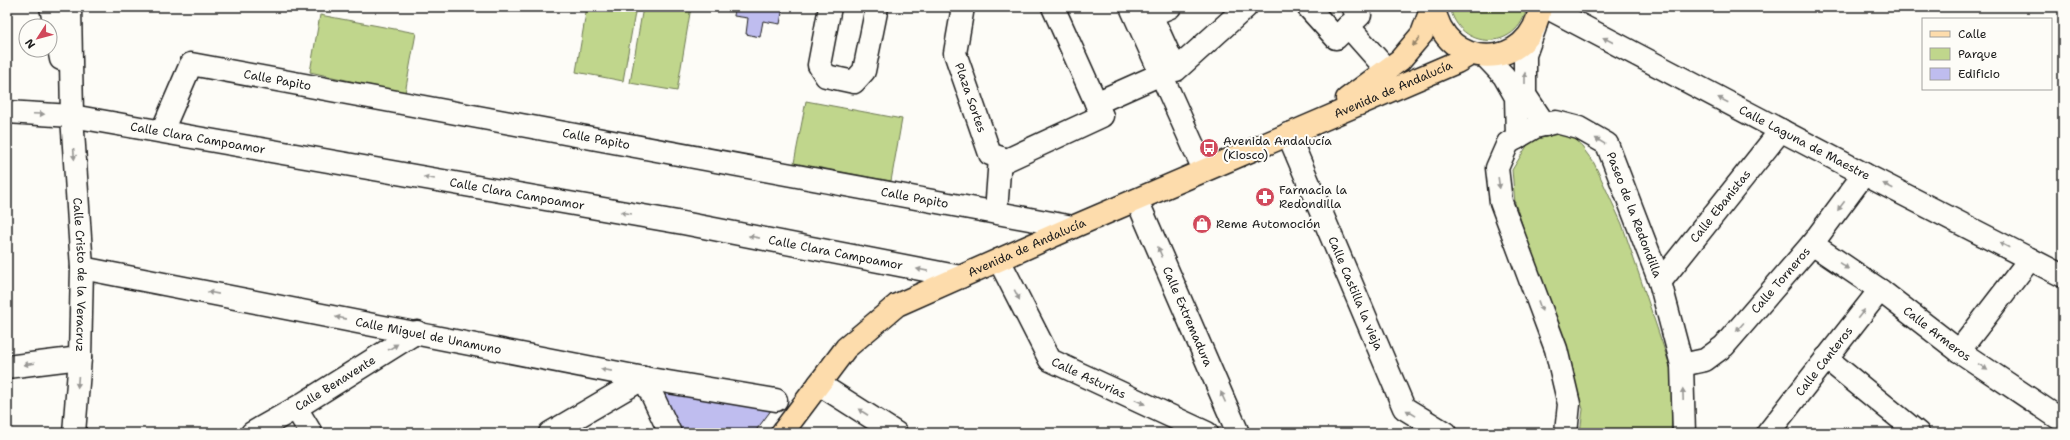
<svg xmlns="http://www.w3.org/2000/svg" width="2070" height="440" font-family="'Shantell Sans',sans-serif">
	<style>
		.green { fill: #c0d68c; stroke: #6e7954 }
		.building { fill: #bfbdef; stroke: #1c1c1c }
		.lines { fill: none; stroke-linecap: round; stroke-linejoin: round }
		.minor-casing { stroke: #1c1c1c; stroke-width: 25 }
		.major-casing { stroke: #1c1c1c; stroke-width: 25 }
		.minor { stroke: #fdfcf7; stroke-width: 22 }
		.major { stroke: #fddcac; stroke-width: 22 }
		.oneway { fill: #989794 }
		.oneway2 { fill: #98866b }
		.labels { text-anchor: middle; stroke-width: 4; stroke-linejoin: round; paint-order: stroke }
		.street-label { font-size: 12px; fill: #1c1c1c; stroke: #fdfcf7 }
		.poi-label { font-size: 12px; fill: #1c1c1c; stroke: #fdfcf7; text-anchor: start }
	</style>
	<rect width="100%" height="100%" fill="#fdfcf7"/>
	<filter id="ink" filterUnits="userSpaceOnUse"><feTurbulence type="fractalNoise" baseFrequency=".025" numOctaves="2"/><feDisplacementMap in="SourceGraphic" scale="8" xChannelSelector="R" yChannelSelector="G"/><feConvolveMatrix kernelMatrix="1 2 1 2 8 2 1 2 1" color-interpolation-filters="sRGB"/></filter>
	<g filter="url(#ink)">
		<!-- green -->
		<g class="green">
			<path d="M587,7H636L623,81L576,72Z"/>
			<path d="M643,7H691L677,91L630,83Z"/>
			<path d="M1450,7H1527C1518,52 1459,51 1450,7Z"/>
			<path d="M320,15L416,33L405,93L310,72Z"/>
			<path d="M806,101L902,119L891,181L794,163Z"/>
			<path d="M1544,134H1565L1576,139L1594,163L1622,224L1674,378L1671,433H1580L1583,409L1515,203L1512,170L1530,141Z"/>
		</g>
		<!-- building -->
		<g class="building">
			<path d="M735,7H783L780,24L763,21L760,37L746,34L748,18L734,16Z"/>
			<path d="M660,387L772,409L754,433H681Z"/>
		</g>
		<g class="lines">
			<!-- minor casing -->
			<g class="minor-casing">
				<g id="minor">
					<path d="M51,7L61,59"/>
					<path id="s1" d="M70,7L72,116L82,268L80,358L74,433"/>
					<path d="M830,7L819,65L826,76L854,82L864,71L877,7"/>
					<path id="s2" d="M963,7L955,53L990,154L1007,160L1102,116L1053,7"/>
					<path d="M1131,7L1204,170"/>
					<path d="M1170,7L1151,15L1176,70L1246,7"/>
					<path d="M1308,7L1336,38L1360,15L1353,7"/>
					<path id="s3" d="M1546,7L1864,174L2063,276"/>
					<path d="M1348,26L1387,70"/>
					<path d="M1535,27L1525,55V95L1545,125"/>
					<path d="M1485,56L1504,76L1516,97L1517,138"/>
					<path d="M1096,103L1161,74"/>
					<path id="s4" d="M7,112L72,116L683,223L961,277"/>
					<path id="s5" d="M162,131L191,64L1073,227"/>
					<path id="s6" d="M1288,134L1404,408L1445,433"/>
					<path id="s7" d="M1137,200L1238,433"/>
					<path d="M996,212L1000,158"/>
					<path id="s8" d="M1812,244L1880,290L1959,351L2063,421"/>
					<path id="s9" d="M999,260L1050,360L1207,433"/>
					<path id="s10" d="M82,268L644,378L776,400"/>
					<path id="s11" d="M1660,282L1781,130"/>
					<path d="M1959,351L2030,259"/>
					<path d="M1826,358L1918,433"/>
					<path id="s12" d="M1682,365L1705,360L1724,346L1812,244L1864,174"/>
					<path d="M7,367L80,358"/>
					<path d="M644,378L670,433"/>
					<path d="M819,384L896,433"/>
					<path d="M296,408L311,433"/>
					<path id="s13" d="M252,433L296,408L417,332"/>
					<path d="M550,433L644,378"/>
					<path id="s14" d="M1566,433L1569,404L1556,349L1501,202L1497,168L1508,143L1535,127L1556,122L1579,128L1607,144L1660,282L1682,365L1684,433"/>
					<path id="s15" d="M1768,433L1880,290"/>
				</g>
			</g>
			<!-- major casing -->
			<g class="major-casing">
				<g id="major">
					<path d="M1434,7C1444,72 1531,72 1540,7"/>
					<path d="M1347,99L1400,60L1422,34L1432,7"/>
					<path id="s16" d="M782,433L846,348L897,305L1073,227L1457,62L1471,54"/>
				</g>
			</g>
			<!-- minor -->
			<use href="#minor" class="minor"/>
			<!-- major -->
			<use href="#major" class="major"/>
		</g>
		<!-- one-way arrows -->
		<defs><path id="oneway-solid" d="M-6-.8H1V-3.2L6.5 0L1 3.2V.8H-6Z"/></defs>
		<g class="oneway">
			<use href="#oneway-solid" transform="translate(1608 40) rotate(-153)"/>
			<use href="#oneway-solid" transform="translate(1525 78) rotate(-90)"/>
			<use href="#oneway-solid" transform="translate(1723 100) rotate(-153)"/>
			<use href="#oneway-solid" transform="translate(39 114) rotate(3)"/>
			<use href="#oneway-solid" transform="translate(1600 141) rotate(-149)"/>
			<use href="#oneway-solid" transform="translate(74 154) rotate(86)"/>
			<use href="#oneway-solid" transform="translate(429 178) rotate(-170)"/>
			<use href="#oneway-solid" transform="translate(1499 183) rotate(82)"/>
			<use href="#oneway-solid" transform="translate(1888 186) rotate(-153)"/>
			<use href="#oneway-solid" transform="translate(1841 206) rotate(127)"/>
			<use href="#oneway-solid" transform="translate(626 213) rotate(-170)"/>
			<use href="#oneway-solid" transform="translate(754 237) rotate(-169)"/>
			<use href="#oneway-solid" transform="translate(2004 245) rotate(-153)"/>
			<use href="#oneway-solid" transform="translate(1160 252) rotate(-114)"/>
			<use href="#oneway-solid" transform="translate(1844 266) rotate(34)"/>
			<use href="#oneway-solid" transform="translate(922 270) rotate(-169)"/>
			<use href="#oneway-solid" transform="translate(213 293) rotate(-169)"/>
			<use href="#oneway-solid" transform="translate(1017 295) rotate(63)"/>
			<use href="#oneway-solid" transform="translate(1540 306) rotate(70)"/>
			<use href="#oneway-solid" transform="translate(1861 314) rotate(-52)"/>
			<use href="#oneway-solid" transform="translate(341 318) rotate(-169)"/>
			<use href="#oneway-solid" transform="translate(1740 327) rotate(131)"/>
			<use href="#oneway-solid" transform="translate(393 347) rotate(-32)"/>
			<use href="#oneway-solid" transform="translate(29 364) rotate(173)"/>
			<use href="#oneway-solid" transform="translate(1983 367) rotate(34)"/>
			<use href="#oneway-solid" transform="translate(606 370) rotate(-169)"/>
			<use href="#oneway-solid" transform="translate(78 382) rotate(94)"/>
			<use href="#oneway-solid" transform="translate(1683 394) rotate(-92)"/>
			<use href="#oneway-solid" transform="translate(1223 397) rotate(-114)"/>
			<use href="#oneway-solid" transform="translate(1140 402) rotate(25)"/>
			<use href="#oneway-solid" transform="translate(863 412) rotate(-147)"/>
			<use href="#oneway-solid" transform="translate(1411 413) rotate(-149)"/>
		</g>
		<use class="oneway2" href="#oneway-solid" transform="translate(1416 42) rotate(130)"/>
	</g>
	<!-- icons -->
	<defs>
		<g id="bus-disc" transform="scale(1)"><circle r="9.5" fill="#d1495b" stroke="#fdfcf7"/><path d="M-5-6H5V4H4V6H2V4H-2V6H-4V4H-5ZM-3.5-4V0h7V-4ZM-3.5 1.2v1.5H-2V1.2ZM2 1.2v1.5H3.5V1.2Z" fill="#fff"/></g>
		<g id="pharmacy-disc" transform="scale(1)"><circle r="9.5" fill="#d1495b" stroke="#fdfcf7"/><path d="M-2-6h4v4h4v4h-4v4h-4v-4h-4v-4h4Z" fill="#fff"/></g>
		<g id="shop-disc" transform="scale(1)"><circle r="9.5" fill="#d1495b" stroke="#fdfcf7"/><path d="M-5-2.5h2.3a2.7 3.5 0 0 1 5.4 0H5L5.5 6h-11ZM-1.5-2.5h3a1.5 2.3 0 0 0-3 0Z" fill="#fff"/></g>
	</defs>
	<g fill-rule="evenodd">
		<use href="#bus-disc" x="1209" y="148"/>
		<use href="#pharmacy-disc" x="1265" y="197"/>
		<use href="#shop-disc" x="1202" y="224"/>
	</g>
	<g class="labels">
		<!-- street labels -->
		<g class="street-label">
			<text dy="4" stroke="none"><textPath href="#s5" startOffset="161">Calle Papito</textPath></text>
			<text dy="4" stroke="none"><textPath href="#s16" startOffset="714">Avenida de Andalucía</textPath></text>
			<text dy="4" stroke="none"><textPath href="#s2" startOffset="94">Plaza Sortes</textPath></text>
			<text dy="4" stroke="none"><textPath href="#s4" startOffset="193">Calle Clara Campoamor</textPath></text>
			<text dy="4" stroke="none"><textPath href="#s5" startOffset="485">Calle Papito</textPath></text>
			<text dy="4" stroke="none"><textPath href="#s3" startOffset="292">Calle Laguna de Maestre</textPath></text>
			<text dy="4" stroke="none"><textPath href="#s4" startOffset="517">Calle Clara Campoamor</textPath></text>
			<text dy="4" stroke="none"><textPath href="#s5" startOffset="809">Calle Papito</textPath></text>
			<text dy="4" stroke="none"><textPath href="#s11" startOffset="97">Calle Ebanistas</textPath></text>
			<text dy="4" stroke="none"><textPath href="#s14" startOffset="489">Paseo de la Redondilla</textPath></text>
			<text dy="4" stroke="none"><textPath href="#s16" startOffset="315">Avenida de Andalucía</textPath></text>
			<text dy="4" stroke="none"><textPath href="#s4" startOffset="841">Calle Clara Campoamor</textPath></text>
			<text dy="4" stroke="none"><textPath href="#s1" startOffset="268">Calle Cristo de la Veracruz</textPath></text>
			<text dy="4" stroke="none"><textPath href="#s12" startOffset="134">Calle Torneros</textPath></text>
			<text dy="4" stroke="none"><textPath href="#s6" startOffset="173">Calle Castilla la vieja</textPath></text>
			<text dy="4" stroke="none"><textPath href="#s7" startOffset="127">Calle Extremadura</textPath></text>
			<text dy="4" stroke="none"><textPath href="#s8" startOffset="154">Calle Armeros</textPath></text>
			<text dy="4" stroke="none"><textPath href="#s10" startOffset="353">Calle Miguel de Unamuno</textPath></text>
			<text dy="4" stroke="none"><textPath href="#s15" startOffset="91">Calle Canteros</textPath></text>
			<text dy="4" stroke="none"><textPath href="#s9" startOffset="155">Calle Asturias</textPath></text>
			<text dy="4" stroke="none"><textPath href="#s13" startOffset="97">Calle Benavente</textPath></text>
		</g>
		<!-- poi labels -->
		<g class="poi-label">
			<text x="1223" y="145">Avenida Andalucía<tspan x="1223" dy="14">(Kiosco)</tspan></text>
			<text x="1279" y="194">Farmacia la<tspan x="1279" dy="14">Redondilla</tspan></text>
			<text x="1216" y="228">Reme Automoción</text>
		</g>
	</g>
	<!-- margin -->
	<rect width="2070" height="440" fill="none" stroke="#fdfcf7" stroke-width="24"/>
	<rect x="12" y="12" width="2046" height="416" fill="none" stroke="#1c1c1c" stroke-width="1.5" filter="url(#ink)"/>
	<!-- legend -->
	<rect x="1922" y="18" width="130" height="72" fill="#fdfcf7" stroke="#a3a29f"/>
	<rect x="1930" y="31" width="20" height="6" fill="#fddcac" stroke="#a3a29f"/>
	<text x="1958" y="38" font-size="12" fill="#1c1c1c">Calle</text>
	<rect x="1930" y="48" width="20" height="12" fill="#c0d68c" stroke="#a3a29f"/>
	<text x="1958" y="58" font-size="12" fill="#1c1c1c">Parque</text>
	<rect x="1930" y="68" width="20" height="12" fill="#bfbdef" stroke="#a3a29f"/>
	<text x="1958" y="78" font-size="12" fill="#1c1c1c">Edificio</text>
	<!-- north arrow -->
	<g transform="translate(38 38) rotate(234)"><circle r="19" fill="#fdfcf7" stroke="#a3a29f"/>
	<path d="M0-3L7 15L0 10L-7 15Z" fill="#d1495b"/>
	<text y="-6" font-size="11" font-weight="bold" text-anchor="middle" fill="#1c1c1c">N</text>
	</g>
</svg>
